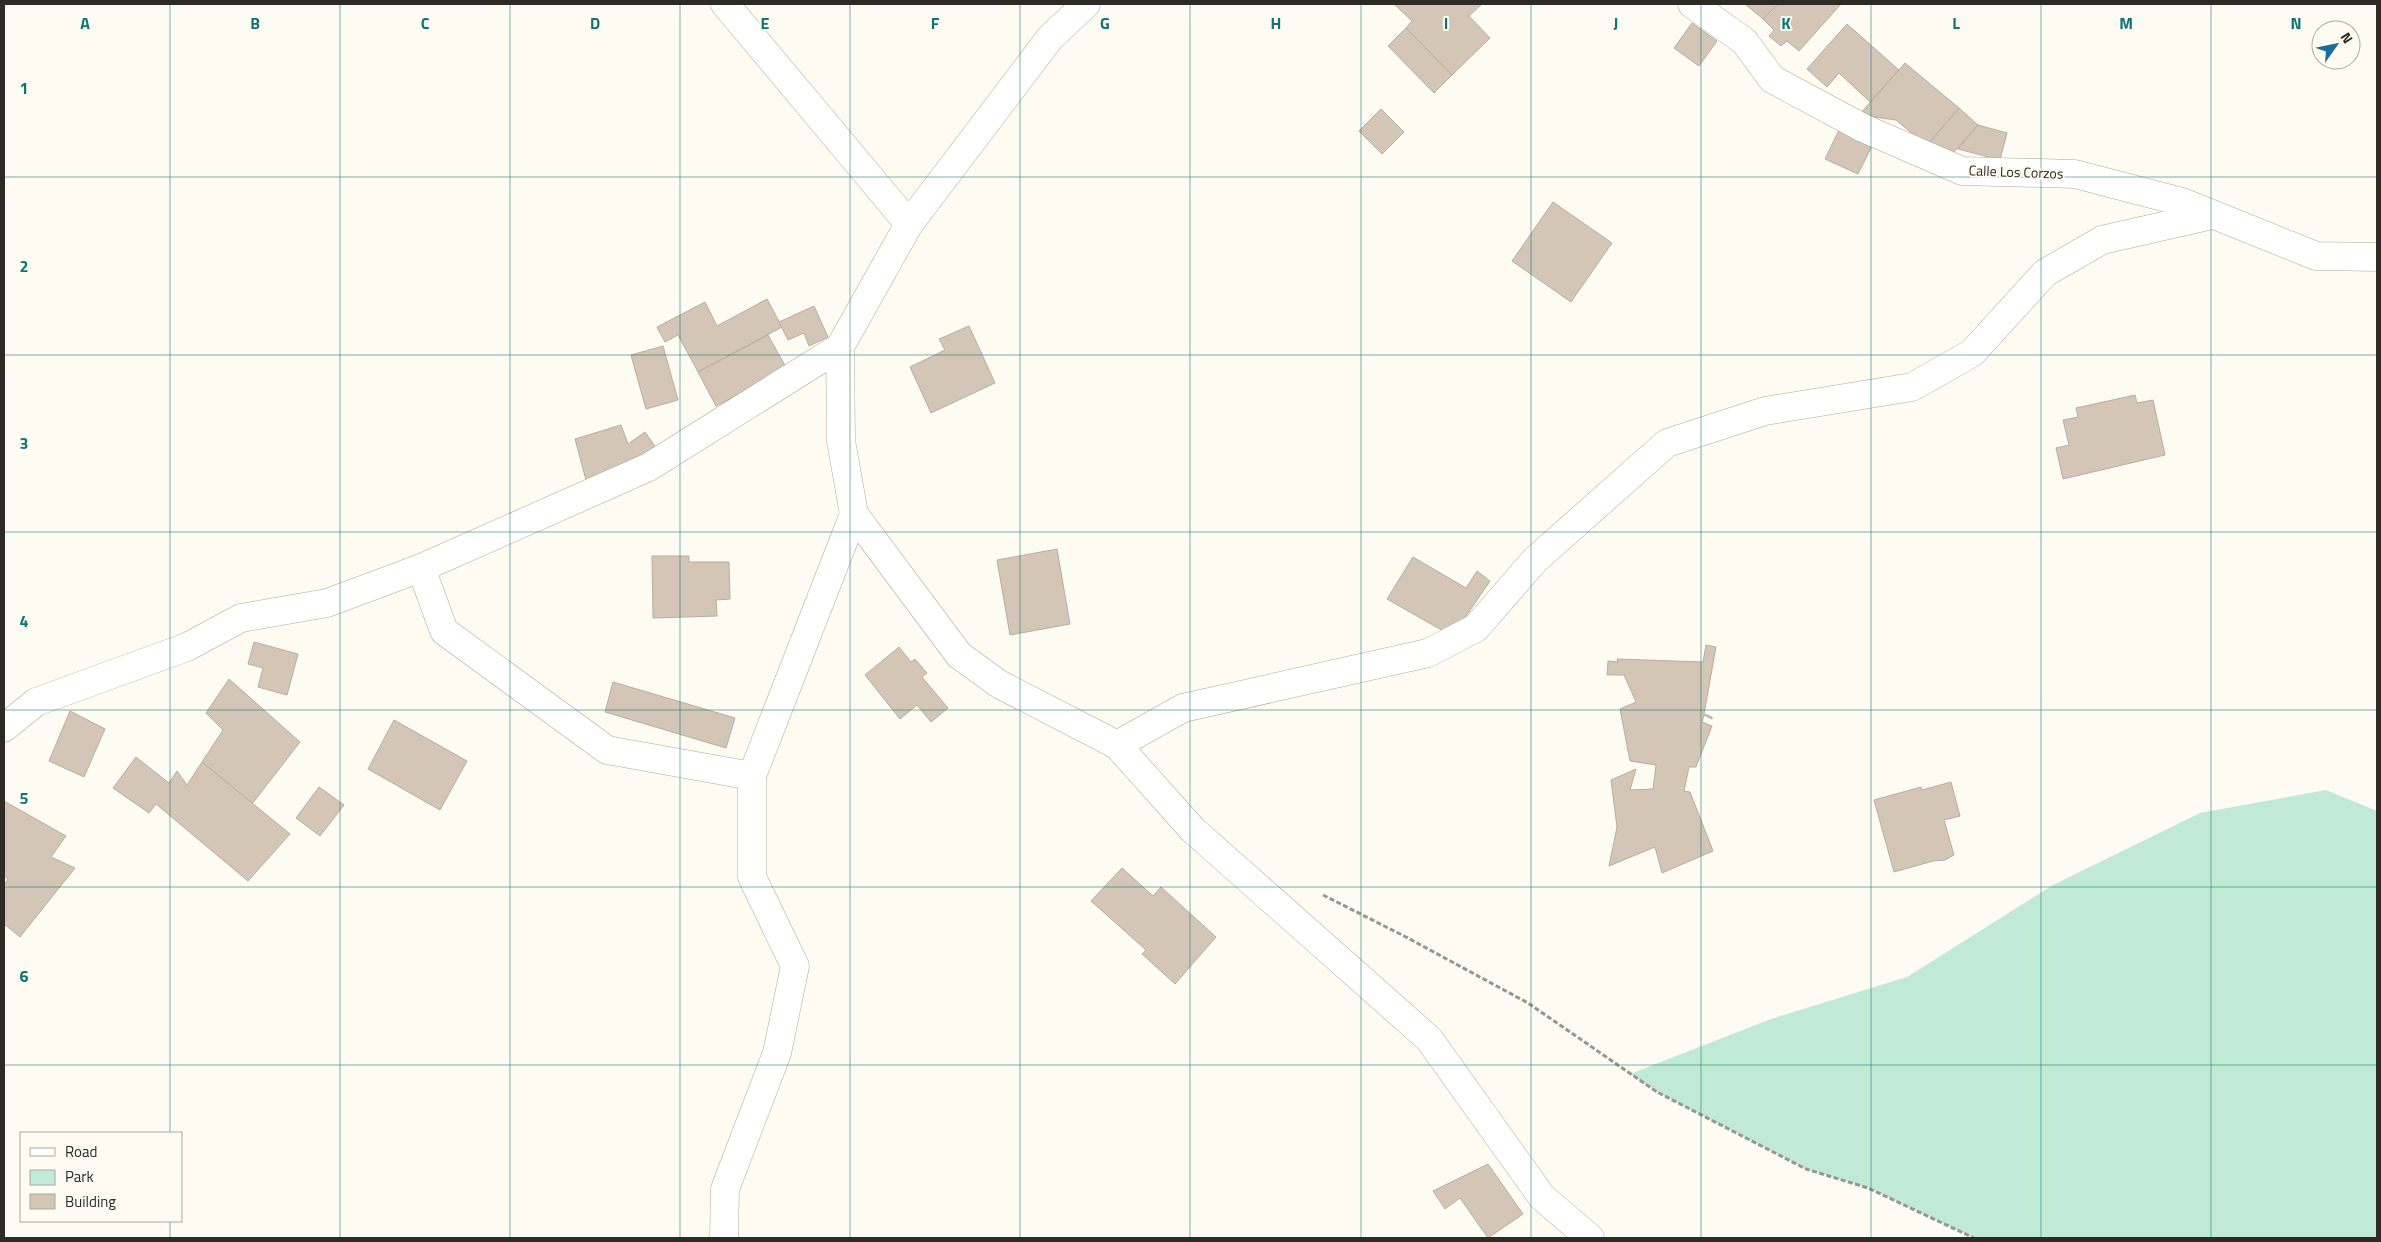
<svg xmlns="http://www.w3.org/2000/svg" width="2381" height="1242" font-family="'Titillium Web',sans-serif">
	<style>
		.green { fill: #c1ead5 }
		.building { fill: #d3c6b7; stroke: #baad9e }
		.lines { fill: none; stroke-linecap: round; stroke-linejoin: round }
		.minor-casing { stroke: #b1a998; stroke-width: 29 }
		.path { stroke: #99968f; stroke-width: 3; stroke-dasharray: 5 2.5; stroke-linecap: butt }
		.minor { stroke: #fff; stroke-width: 28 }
		.grid { fill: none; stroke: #0f766e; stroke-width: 1; stroke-opacity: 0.55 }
		.labels { text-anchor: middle; stroke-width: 4; stroke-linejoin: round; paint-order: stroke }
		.street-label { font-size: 14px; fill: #2e2b24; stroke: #fefbf3 }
		.grid-label { font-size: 16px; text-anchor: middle; font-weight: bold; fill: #0f766e; stroke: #fefbf3; stroke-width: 4; stroke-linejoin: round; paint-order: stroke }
	</style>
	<rect width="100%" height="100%" fill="#fefbf3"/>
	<!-- green -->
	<path class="green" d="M2326,790L2377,811V1238H1974L1868,1188L1806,1169L1657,1092L1630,1074L1771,1019L1907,977L2053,885L2200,813Z"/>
	<!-- building -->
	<g class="building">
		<path d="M1394,4H1482L1469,16L1490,38L1452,75L1406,28L1412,21Z"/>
		<path d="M1745,4H1778L1763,19Z"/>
		<path d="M1778,4H1841L1799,51L1787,41L1781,46L1769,36L1774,30L1763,19Z"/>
		<path d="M1692,23L1717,41L1699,66L1674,48Z"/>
		<path d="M1847,24L1899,70L1870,102L1839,73L1827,87L1807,69Z"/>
		<path d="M1406,28L1452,75L1434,93L1388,46Z"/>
		<path d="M1905,63L1959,108L1927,146L1896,120L1859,115Z"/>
		<path d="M1959,108L1978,125L1949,158L1930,142Z"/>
		<path d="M1381,109L1404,132L1382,154L1359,131Z"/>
		<path d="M1978,125L2007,133L2000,160L1958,149Z"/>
		<path d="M1840,128L1873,144L1858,174L1825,159Z"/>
		<path d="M1553,202L1612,243L1571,302L1512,261Z"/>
		<path d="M767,299L782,327L698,372L678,335L665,342L657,327L705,302L717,326Z"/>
		<path d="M814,306L828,337L809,346L804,333L788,340L779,322Z"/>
		<path d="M969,326L995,383L931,413L910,367L945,350L939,339Z"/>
		<path d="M768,335L787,369L716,406L698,372Z"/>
		<path d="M663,346L678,400L646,409L631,355Z"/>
		<path d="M2135,395L2137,403L2153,400L2165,455L2063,479L2056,448L2069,445L2063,420L2078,417L2076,408Z"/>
		<path d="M621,425L628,444L645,432L657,449L586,480L575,439Z"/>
		<path d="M1057,549L1070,624L1010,635L997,560Z"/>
		<path d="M652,556H689V562H729L730,599L716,600L717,616L653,618Z"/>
		<path d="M1413,557L1466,588L1477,571L1490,581L1462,622L1445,632L1387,599Z"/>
		<path d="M254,642L298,654L287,695L258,687L263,668L248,664Z"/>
		<path d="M1706,645L1716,647L1704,714L1712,717V719L1704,715L1702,722L1712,726L1696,767H1689L1684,791L1690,792L1713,851L1662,873L1655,847L1609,866L1617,827L1611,780L1636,769L1630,790L1653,789L1656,765L1630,761L1620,709L1636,702L1624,675H1607L1608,661L1618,662L1617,659L1703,662Z"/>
		<path d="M899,647L911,662L915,659L927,673L922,677L948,708L931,722L917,705L900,719L865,675Z"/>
		<path d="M229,679L300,742L252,804L202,762L223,730L206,713Z"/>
		<path d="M613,682L735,718L726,748L605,712Z"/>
		<path d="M70,711L105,729L84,777L49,761Z"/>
		<path d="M394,720L467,761L440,810L368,769Z"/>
		<path d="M136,757L169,783L177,771L187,785L202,762L290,834L248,881L156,804L149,813L113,788Z"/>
		<path d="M1951,782L1960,816L1944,820L1954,855L1945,860L1933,861L1894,872L1874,800L1921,787L1922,790Z"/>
		<path d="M319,787L344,805L320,836L296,818Z"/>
		<path d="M4,801L66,836L51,857L75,868L20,937L4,924V885L8,879L4,876Z"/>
		<path d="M1122,868L1153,896L1161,887L1216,937L1175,984L1142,954L1146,950L1091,901Z"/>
		<path d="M1488,1164L1523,1214L1488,1238L1460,1198L1445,1209L1433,1191Z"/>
	</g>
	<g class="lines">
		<!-- minor casing -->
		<g class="minor-casing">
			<g id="minor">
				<path d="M725,4L909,224L840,347L841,441L854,514L959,655L999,684L1117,745L1193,830L1429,1039L1542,1197L1590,1238"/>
				<path d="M1692,4L1744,41L1772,79L1863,128L1962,171L2075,174L2182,202L2316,256L2377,257"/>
				<path d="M909,224L1050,38L1086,4"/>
				<path d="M4,728L36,702L187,647L241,618L327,603L421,568"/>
				<path d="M1117,745L1183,708L1428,653L1476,628L1535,560L1667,443L1765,411L1912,387L1972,353L2045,273L2102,240L2212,215"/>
				<path d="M752,776L607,750L444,631L421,568L649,467L840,347"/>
				<path d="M724,1238L725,1189L777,1053L795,966L752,877V776L854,514"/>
			</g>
		</g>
		<!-- path -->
		<path class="path" d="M1323,895L1406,937L1528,1003L1657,1092L1806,1169L1868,1188L1974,1238"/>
		<!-- minor -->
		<use href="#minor" class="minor"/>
	</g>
	<!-- grid -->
	<path class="grid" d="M170,4V1133M340,4V1238M510,4V1238M680,4V1238M850,4V1238M1020,4V1238M1190,4V1238M1361,4V1238M1531,4V1238M1701,4V1238M1871,4V1238M2041,4V1238M2211,4V1238M4,177H2377M4,355H2377M4,532H2377M4,710H2377M4,887H2377M4,1065H2377M170,1221V1238"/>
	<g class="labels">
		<!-- street labels -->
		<g class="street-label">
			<text transform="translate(2016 172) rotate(2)" y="5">Calle Los Corzos</text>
		</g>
	</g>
	<g class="grid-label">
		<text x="85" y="29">A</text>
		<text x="255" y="29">B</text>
		<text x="425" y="29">C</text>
		<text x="595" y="29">D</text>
		<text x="765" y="29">E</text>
		<text x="935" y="29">F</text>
		<text x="1105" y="29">G</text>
		<text x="1276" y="29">H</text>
		<text x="1446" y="29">I</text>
		<text x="1616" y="29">J</text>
		<text x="1786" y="29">K</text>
		<text x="1956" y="29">L</text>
		<text x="2126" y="29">M</text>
		<text x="2296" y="29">N</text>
		<text x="24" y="94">1</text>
		<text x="24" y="272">2</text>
		<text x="24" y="449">3</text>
		<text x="24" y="627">4</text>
		<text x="24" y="804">5</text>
		<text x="24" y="982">6</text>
	</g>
	<!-- border -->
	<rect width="2381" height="1242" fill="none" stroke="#2e2b24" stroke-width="10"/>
	<!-- legend -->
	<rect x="20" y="1132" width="162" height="90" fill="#fefbf3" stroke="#aba8a0"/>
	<rect x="30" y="1148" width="25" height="8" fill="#ffffff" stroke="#aba8a0"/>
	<text x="65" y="1157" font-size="15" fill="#2e2b24">Road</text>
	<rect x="30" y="1170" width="25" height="15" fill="#c1ead5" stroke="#aba8a0"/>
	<text x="65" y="1182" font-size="15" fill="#2e2b24">Park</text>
	<rect x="30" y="1194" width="25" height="15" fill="#d3c6b7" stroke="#aba8a0"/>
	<text x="65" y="1207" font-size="15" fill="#2e2b24">Building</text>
	<!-- north arrow -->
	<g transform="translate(2336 45) rotate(57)"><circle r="24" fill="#fefbf3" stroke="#aba8a0"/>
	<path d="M0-4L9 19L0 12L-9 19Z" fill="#196c9d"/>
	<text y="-8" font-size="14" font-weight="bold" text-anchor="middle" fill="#2e2b24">N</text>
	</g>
</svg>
